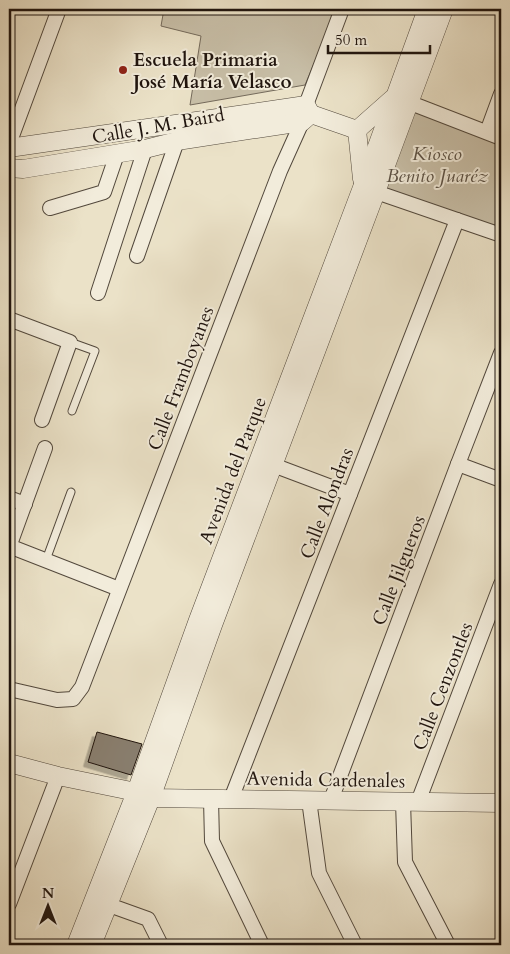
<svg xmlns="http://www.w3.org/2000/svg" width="510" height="954" font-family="Cardo,serif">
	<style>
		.green { fill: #c8bfa8; stroke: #746a5b }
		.building { fill: #897f6f; stroke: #1f140e; filter: url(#shadow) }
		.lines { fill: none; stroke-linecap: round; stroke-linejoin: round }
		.service-casing { stroke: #52483c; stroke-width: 9 }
		.minor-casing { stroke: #52483c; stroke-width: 16 }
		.tertiary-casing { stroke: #52483c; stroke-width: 19 }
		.service { stroke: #f2ecdb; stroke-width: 7 }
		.minor { stroke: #f2ecdb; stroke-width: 14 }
		.tertiary { stroke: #f2ecdb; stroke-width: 18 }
		.poi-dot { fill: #8f2418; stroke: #f2ecdb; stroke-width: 2 }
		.labels { text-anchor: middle; stroke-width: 4; stroke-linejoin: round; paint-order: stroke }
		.poi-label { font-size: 19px; font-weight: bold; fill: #1f140e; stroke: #f2ecdb; text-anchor: start }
		.street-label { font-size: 19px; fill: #1f140e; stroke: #f2ecdb }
		.park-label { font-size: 19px; font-style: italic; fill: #5a5044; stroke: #f2ecdb }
	</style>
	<defs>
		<filter id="shadow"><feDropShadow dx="-4.5" dy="4.5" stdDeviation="0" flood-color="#0004"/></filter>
	</defs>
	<rect width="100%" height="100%" fill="#ebe2c8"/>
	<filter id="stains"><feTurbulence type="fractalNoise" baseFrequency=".004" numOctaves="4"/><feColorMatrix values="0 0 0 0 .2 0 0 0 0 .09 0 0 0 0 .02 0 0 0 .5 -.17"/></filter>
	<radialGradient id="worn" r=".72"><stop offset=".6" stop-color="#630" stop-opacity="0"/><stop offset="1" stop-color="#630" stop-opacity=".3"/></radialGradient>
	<!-- green -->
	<g class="green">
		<path d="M164,9H337L305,85L190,105L201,36L161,26Z"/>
		<path d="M408,103L501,138V237L377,191Z"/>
	</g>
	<!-- building -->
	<path class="building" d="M97,732L142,744L131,775L88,762Z"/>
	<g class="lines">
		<!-- service casing -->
		<g class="service-casing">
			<g id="service">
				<path d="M70,342L95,351L72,411"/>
				<path d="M46,560L71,492"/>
			</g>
		</g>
		<!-- minor casing -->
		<g class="minor-casing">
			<g id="minor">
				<path d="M408,102L501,138"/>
				<path d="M487,132L501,94"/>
				<path d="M9,144L59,9"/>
				<path d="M376,192L501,235"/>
				<path d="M50,208L104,192L117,154"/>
				<path d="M137,256L177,141"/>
				<path d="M98,293L145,149"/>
				<path d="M9,319L70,342L42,420"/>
				<path d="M458,464L501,480"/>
				<path d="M273,465L350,494"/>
				<path d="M9,498L25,504"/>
				<path d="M9,546L119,589"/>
				<path d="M9,547L45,448"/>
				<path d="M9,689L57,700L73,699L82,687L280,171L302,122L306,105L342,9"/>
				<path d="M211,799L212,841L262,945"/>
				<path d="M231,799L457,220"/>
				<path d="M309,800L319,873L355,945"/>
				<path d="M331,800L458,464L501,353"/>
				<path d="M403,802L405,862L448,945"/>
				<path d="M418,802L501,584"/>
				<path d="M9,904L58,776"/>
				<path d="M109,905L148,919L161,945"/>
			</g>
		</g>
		<!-- tertiary casing -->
		<g class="tertiary-casing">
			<g id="tertiary">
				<path d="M357,130L362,179"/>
				<path d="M357,130L392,99"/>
				<path d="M9,148L306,105L311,114L357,130"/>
				<path d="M9,168L23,169L145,149L177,141L302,122L311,114"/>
				<path d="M9,763L58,776L136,792L151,798L501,803"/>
				<path d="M76,945L136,792L198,620L363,185L427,9"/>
				<path d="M92,945L151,798L213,625L376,192L444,9"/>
			</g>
		</g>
		<!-- service -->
		<use href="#service" class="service"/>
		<!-- minor -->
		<use href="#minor" class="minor"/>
		<!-- tertiary -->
		<use href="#tertiary" class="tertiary"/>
	</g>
	<!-- markers -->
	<circle class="poi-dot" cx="123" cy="70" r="5"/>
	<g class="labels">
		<!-- poi labels -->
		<g class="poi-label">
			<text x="133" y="66">Escuela Primaria<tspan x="133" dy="22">José María Velasco</tspan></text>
		</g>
		<!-- street labels -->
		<g class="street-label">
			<text transform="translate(158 125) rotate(-10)" y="7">Calle J. M. Baird</text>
			<text transform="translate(180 378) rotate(-69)" y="7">Calle Framboyanes</text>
			<text transform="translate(232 470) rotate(-69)" y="7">Avenida del Parque</text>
			<text transform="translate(326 503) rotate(-69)" y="7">Calle Alondras</text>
			<text transform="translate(398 570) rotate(-69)" y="7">Calle Jilgueros</text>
			<text transform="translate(442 686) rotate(-69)" y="7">Calle Cenzontles</text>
			<text transform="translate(326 779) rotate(1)" y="7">Avenida Cardenales</text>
		</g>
		<!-- park labels -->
		<g class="park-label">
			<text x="437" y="160">Kiosco<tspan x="437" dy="22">Benito Juaréz</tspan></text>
		</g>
	</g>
	<!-- margin -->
	<rect width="510" height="954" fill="none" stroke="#ebe2c8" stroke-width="30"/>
	<rect x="10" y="10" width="490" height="934" fill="none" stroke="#1f140e" stroke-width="2.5"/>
	<rect x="15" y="15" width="480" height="924" fill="none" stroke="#1f140e"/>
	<!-- north arrow -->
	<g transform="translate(48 906)" stroke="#f2ecdb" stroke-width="4" paint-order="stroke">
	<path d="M0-4L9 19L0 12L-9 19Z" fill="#1f140e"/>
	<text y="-8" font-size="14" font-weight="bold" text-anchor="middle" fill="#1f140e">N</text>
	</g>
	<!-- scale -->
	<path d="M328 45v8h102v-8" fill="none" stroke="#1f140e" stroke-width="2.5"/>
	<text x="335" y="45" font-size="15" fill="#1f140e" stroke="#f2ecdb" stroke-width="4" paint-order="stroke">50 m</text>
	<rect width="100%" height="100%" filter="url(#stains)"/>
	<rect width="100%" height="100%" fill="url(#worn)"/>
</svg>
